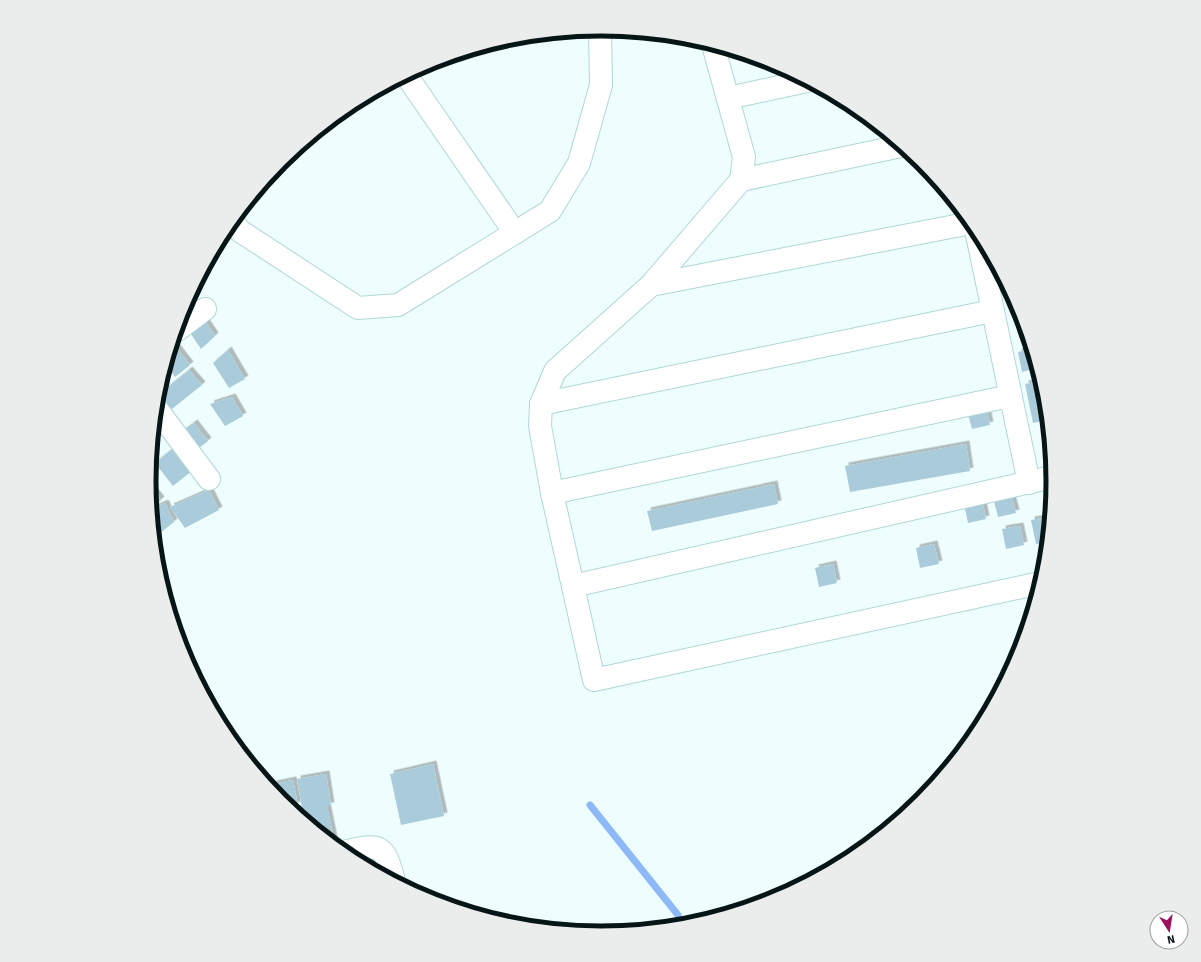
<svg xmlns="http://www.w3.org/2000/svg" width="1201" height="962" font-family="Signika,sans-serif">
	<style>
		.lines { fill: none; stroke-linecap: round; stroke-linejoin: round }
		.stream { stroke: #8fb8f8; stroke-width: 7 }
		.building { fill: #aacbda; filter: url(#shadow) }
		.street-casing { stroke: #afd7d6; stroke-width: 24 }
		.street { stroke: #fff; stroke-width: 22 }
		.rim { fill: none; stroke: #061515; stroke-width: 5 }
	</style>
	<defs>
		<filter id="shadow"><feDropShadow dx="3.5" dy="-3.5" stdDeviation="0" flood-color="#0004"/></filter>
	</defs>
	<rect width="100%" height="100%" fill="#eefefe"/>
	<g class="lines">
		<!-- stream -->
		<path class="stream" d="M590,805L678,915L680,925"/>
	</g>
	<!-- building -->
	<g class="building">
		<path d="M203,318L215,336L201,349L187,328Z"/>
		<path d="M176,347L190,365L175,377L166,365L169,352Z"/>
		<path d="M1031,349L1036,368L1022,372L1018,352Z"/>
		<path d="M228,350L245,379L229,388L213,363Z"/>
		<path d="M189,370L202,385L168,412L157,396Z"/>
		<path d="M1040,381L1044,393L1047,420L1033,423L1025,384Z"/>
		<path d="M232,397L243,416L225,426L210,404Z"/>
		<path d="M986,406L990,425L972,429L967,410Z"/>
		<path d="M194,423L208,441L194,452L179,434Z"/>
		<path d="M152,443L156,447L151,451L152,444Z"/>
		<path d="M966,444L970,471L850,492L845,466Z"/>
		<path d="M175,447L193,470L173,486L155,463Z"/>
		<path d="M774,484L778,504L652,531L647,511Z"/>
		<path d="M149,485L161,500L154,506L151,502Z"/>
		<path d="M209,490L219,510L185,528L170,507Z"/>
		<path d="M1011,494L1016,513L998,517L993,497Z"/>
		<path d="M982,500L986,519L968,523L964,504Z"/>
		<path d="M165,503L174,522L160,533L153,522L151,509Z"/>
		<path d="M1049,517L1046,542L1036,544L1031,520Z"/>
		<path d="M1020,526L1024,545L1006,549L1002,529Z"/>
		<path d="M934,544L939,564L920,568L916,548Z"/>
		<path d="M833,564L837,583L819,587L815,568Z"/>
		<path d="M433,764L444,816L401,825L390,774Z"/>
		<path d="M326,774L331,806H327L334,840L330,841L299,815L297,809L302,808L297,779Z"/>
		<path d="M293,780L298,805L289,807L275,794L273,784Z"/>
		<path d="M379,859L382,872L379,873L361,863Z"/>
	</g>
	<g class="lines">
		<!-- street casing -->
		<g class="street-casing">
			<g id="street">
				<path d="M713,45L744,157L741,180L651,285L555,371L541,404L540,426L552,493L594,680L1040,583"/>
				<path d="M406,75L515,233"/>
				<path d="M728,98L807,81"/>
				<path d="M741,180L901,146"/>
				<path d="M232,220L240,231L358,308L398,305L550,211L579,163L601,85L600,29"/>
				<path d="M976,230L1029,483"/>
				<path d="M651,285L971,223"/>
				<path d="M176,331L205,309"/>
				<path d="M541,404L992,311"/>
				<path d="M156,408L209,479"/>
				<path d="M552,493L1010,396"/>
				<path d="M573,586L1052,477"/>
				<path d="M343,852C380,844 384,842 394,881"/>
			</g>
		</g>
		<!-- street -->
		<use href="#street" class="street"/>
	</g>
	<!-- crop -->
	<path d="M0 0H1201V962H0ZM156 481a445 445 0 1 1 890 0a445 445 0 1 1-890 0Z" fill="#ebecec" fill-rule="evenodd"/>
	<path class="rim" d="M156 481a445 445 0 1 1 890 0a445 445 0 1 1-890 0Z"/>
	<!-- north arrow -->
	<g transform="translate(1169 930) rotate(168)"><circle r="19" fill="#ffffff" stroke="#9ba1a1"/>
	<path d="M0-3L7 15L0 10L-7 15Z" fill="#9c105e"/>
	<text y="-6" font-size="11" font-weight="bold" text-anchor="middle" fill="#061515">N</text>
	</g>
</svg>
